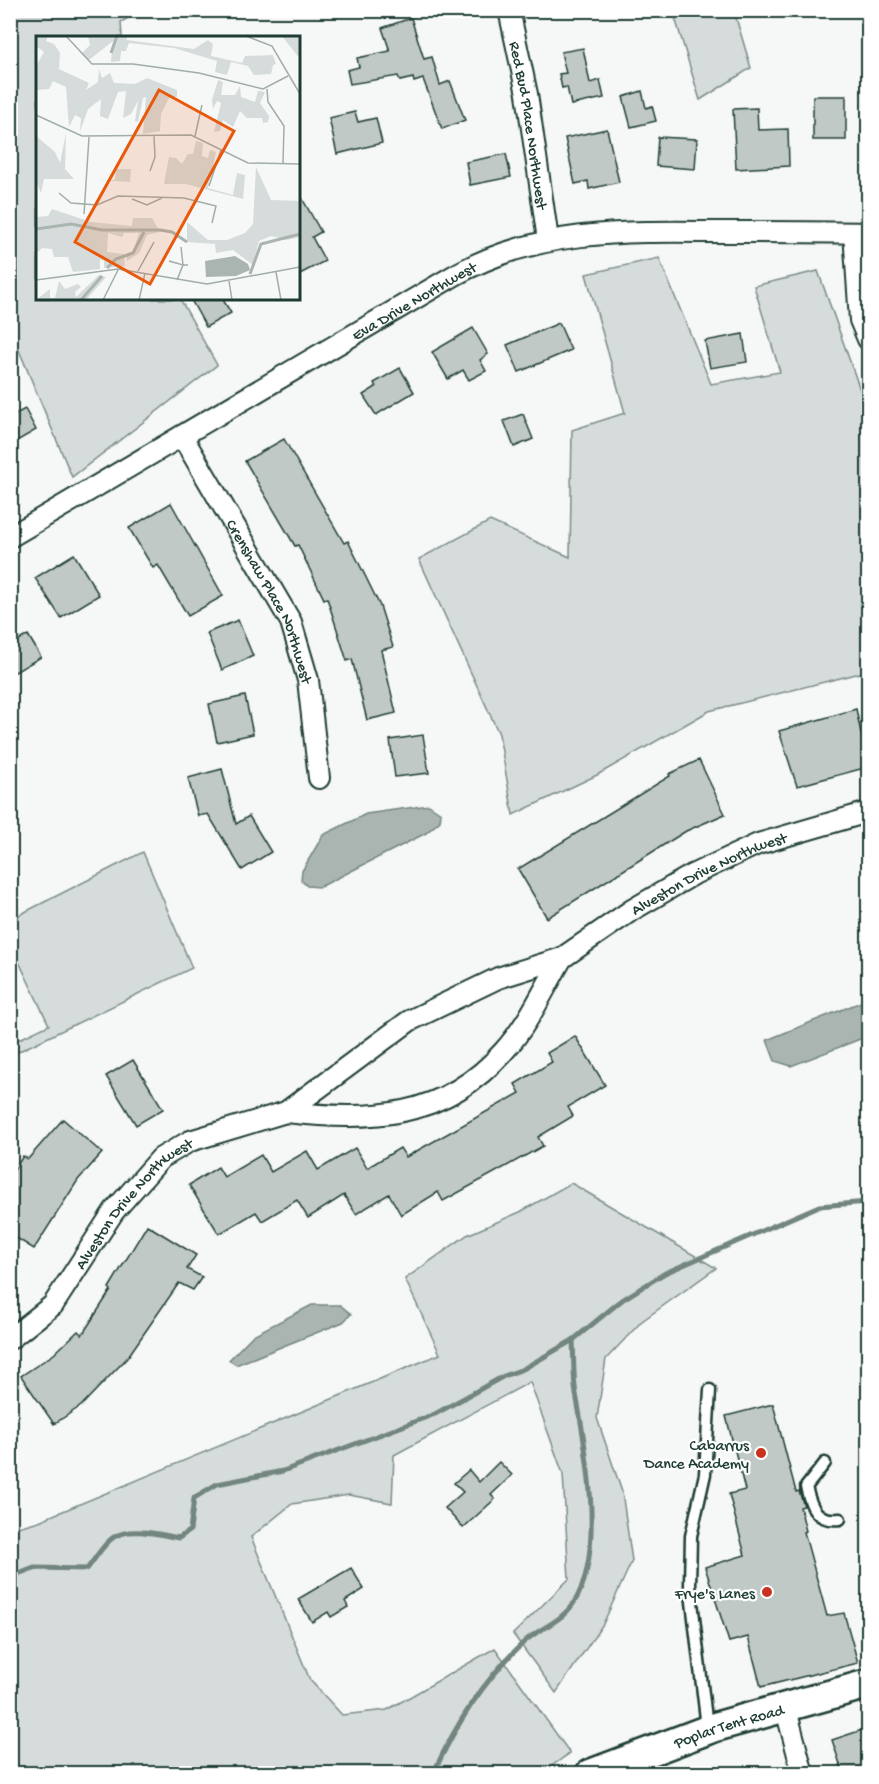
<svg xmlns="http://www.w3.org/2000/svg" width="879" height="1784" font-family="'Gochi Hand',sans-serif">
	<style>
		.green { fill: #d6dcdb; stroke: #7a8c88; stroke-width: 1.5 }
		.water { fill: #aab5b1; stroke: #72857f; stroke-width: 1.5 }
		.lines { fill: none; stroke-linecap: round; stroke-linejoin: round }
		.stream { stroke: #72857f; stroke-width: 5 }
		.building { fill: #c0c9c6; stroke: #1f3d34; stroke-width: 1.5 }
		.lane-casing { stroke: #1f3d34; stroke-width: 15 }
		.street-casing { stroke: #1f3d34; stroke-width: 24 }
		.secondary-casing { stroke: #1f3d34; stroke-width: 33 }
		.lane { stroke: #fff; stroke-width: 10 }
		.street { stroke: #fff; stroke-width: 20 }
		.secondary { stroke: #fff; stroke-width: 28 }
		.poi-dot { fill: #c8321e; stroke: #fff; stroke-width: 2 }
		.labels { text-anchor: middle; stroke-width: 4.5; stroke-linejoin: round; paint-order: stroke }
		.street-label { font-size: 16px; fill: #1f3d34; stroke: #fff }
		.poi-label { font-size: 16px; fill: #1f3d34; stroke: #fff; text-anchor: end }
		.inset-river { fill: none; stroke: #aab5b1; stroke-width: 3 }
		.inset-road { fill: none; stroke: #a0ada9; stroke-width: 1.5 }
		.view { fill: #e8590c; fill-opacity: 0.15; stroke: #e8590c; stroke-width: 3 }
		.inset-edge { fill: none; stroke: #1f3d34; stroke-width: 3 }
	</style>
	<rect width="100%" height="100%" fill="#f6f7f7"/>
	<filter id="ink" filterUnits="userSpaceOnUse"><feTurbulence type="fractalNoise" baseFrequency=".0167" numOctaves="2"/><feDisplacementMap in="SourceGraphic" scale="12" xChannelSelector="R" yChannelSelector="G"/><feConvolveMatrix kernelMatrix="1 2 1 2 8 2 1 2 1" color-interpolation-filters="sRGB"/></filter>
	<g filter="url(#ink)">
		<!-- green -->
		<g class="green">
			<path d="M10,11H141L121,22L122,37L38,38V298L180,299L217,365L72,477L11,331Z"/>
			<path d="M673,11H734L751,68L700,100Z"/>
			<path d="M659,258L711,384L780,372L754,286L818,271L864,401L868,519V671L709,711L597,775L513,815L499,734L419,559L490,521L570,557L572,430L625,413L586,274Z"/>
			<path d="M143,852L192,968L11,1055V1043L49,1025L11,945V919Z"/>
			<path d="M571,1183L716,1268L642,1321L606,1359L597,1418L622,1492L632,1561L603,1624L556,1693L513,1634L569,1579L563,1474L530,1382L394,1455L392,1503L349,1495L292,1504L251,1537L310,1680L342,1715L387,1710L495,1648L570,1753L540,1774L11,1773V1529L39,1521L440,1354L405,1279L467,1235L520,1212Z"/>
		</g>
		<!-- water -->
		<g class="water">
			<path d="M429,805L441,813L440,821L426,833L320,887L307,886L301,880L302,871L323,835L366,814Z"/>
			<path d="M868,999V1036L791,1066L775,1061L767,1040Z"/>
			<path d="M312,1305H340L351,1314L343,1322L236,1365L229,1360L253,1335Z"/>
		</g>
		<g class="lines">
			<!-- stream -->
			<g class="stream">
				<path d="M10,1577L34,1568L87,1569C95,1559 104,1543 114,1537C131,1526 161,1535 179,1538L190,1530L194,1498L217,1484L283,1471L435,1414L504,1376L523,1369L573,1340L622,1300L665,1273L819,1206L868,1202"/>
				<path d="M433,1774C456,1724 483,1681 523,1643C539,1628 560,1623 573,1604C606,1556 586,1448 576,1394C573,1377 574,1357 573,1340"/>
			</g>
		</g>
		<!-- building -->
		<g class="building">
			<path d="M411,18L424,59L432,57L440,85L450,81L465,120L442,129L423,79L414,82L413,78L400,81L398,76L350,84L347,70L359,67L357,58L390,51L382,28Z"/>
			<path d="M583,48L590,83L600,80L604,98L571,105L567,87L562,88L559,74L566,73L561,52Z"/>
			<path d="M642,91L646,108L652,106L656,121L631,127L623,97Z"/>
			<rect x="813" y="96" width="33" height="44"/>
			<path d="M757,108L758,130L788,129L789,166L736,169L733,109Z"/>
			<path d="M355,112L358,122L376,118L382,143L337,154L329,118Z"/>
			<path d="M607,129L619,182L589,189L588,181L575,184L565,138Z"/>
			<path d="M658,137L697,139L695,169L656,166Z"/>
			<path d="M506,154L511,177L470,185L466,162Z"/>
			<path d="M298,191L321,232L312,237L325,261L298,275Z"/>
			<path d="M190,298H222L231,313L206,327Z"/>
			<path d="M559,323L571,350L519,372L507,345Z"/>
			<path d="M473,328L488,354L480,360L486,371L469,380L463,370L448,379L432,352Z"/>
			<path d="M743,334L747,362L710,368L705,341Z"/>
			<path d="M400,368L414,392L376,415L363,395L376,387L374,383Z"/>
			<path d="M25,409L36,430L10,445V417Z"/>
			<path d="M523,414L533,439L514,447L504,421Z"/>
			<path d="M284,439L344,543L348,541L380,606L393,647L381,650L396,713L367,720L352,659L347,661L327,598L324,599L298,545L295,546L245,461Z"/>
			<path d="M171,503L223,596L188,616L158,565L153,568L129,528Z"/>
			<path d="M74,554L99,595L61,618L35,578Z"/>
			<path d="M238,620L253,656L222,670L207,633Z"/>
			<path d="M28,635L41,657L10,675V645Z"/>
			<path d="M245,696L253,734L217,742L209,704Z"/>
			<path d="M856,709L868,767L797,786L779,731Z"/>
			<path d="M423,735L429,773L395,777L390,740Z"/>
			<path d="M699,760L725,814L686,831L547,918L518,869L670,776L669,774Z"/>
			<path d="M222,769L236,824L249,816L271,852L242,870L208,814L198,816L188,778Z"/>
			<path d="M575,1036L605,1085L568,1107L573,1116L538,1137L543,1146L443,1201L438,1192L401,1215L389,1194L356,1214L344,1195L308,1218L297,1200L262,1221L256,1212L219,1234L189,1185L218,1167L224,1177L261,1155L271,1172L307,1151L318,1170L355,1148L367,1168L400,1148L406,1157L520,1093L515,1084L552,1062L547,1053Z"/>
			<path d="M133,1060L163,1109L136,1125L106,1076Z"/>
			<path d="M63,1119L102,1153L78,1180L34,1249L10,1234V1176L23,1156L28,1159Z"/>
			<path d="M147,1225L196,1255L187,1269L202,1277L193,1290L179,1283L127,1358L81,1406L54,1424L21,1376L54,1354L78,1331L82,1335L111,1290L109,1288Z"/>
			<path d="M773,1404L796,1492L799,1491L804,1506L800,1507L806,1531L804,1532L827,1616L844,1613L858,1663L761,1687L748,1637L729,1642L705,1567L745,1555L729,1494L745,1490L726,1416Z"/>
			<path d="M499,1462L512,1475L491,1495L495,1499L463,1528L445,1508L463,1492L454,1483L469,1470L479,1482Z"/>
			<path d="M351,1568L364,1589L345,1601L348,1607L331,1617L328,1612L312,1622L298,1599Z"/>
			<path d="M868,1728V1773H843L832,1740Z"/>
		</g>
		<g class="lines">
			<!-- lane casing -->
			<g class="lane-casing">
				<g id="lane">
					<path d="M825,1463L806,1487C811,1507 816,1522 840,1519"/>
					<path d="M707,1727L690,1585L691,1536L705,1474L710,1390"/>
				</g>
			</g>
			<!-- street casing -->
			<g class="street-casing">
				<g id="street">
					<path id="s1" d="M509,10L527,94L548,240"/>
					<path d="M854,233L860,320L868,339"/>
					<path id="s2" d="M182,436L291,622L308,680L319,778"/>
					<path id="s3" d="M10,537L455,275C537,229 627,231 718,232C768,232 818,232 868,233"/>
					<path d="M286,1112C371,1121 443,1120 504,1051C528,1025 544,989 562,958"/>
					<path id="s4" d="M10,1339L53,1305L114,1211L161,1158L190,1141L286,1112L409,1021L498,978L562,958L632,910L694,874L758,844L868,812"/>
					<path d="M785,1706L803,1774"/>
				</g>
			</g>
			<!-- secondary casing -->
			<g class="secondary-casing">
				<g id="secondary">
					<path id="s5" d="M590,1774L715,1727L868,1684"/>
				</g>
			</g>
			<!-- lane -->
			<use href="#lane" class="lane"/>
			<!-- street -->
			<use href="#street" class="street"/>
			<!-- secondary -->
			<use href="#secondary" class="secondary"/>
		</g>
	</g>
	<!-- markers -->
	<g class="poi-dot">
		<circle cx="761" cy="1453" r="6"/>
		<circle cx="767" cy="1592" r="6"/>
	</g>
	<g class="labels">
		<!-- street labels -->
		<g class="street-label">
			<text dy="6" stroke="none"><textPath href="#s1" startOffset="117">Red Bud Place Northwest</textPath></text>
			<text dy="6" stroke="none"><textPath href="#s3" startOffset="468">Eva Drive Northwest</textPath></text>
			<text dy="6" stroke="none"><textPath href="#s2" startOffset="188">Crenshaw Place Northwest</textPath></text>
			<text dy="6" stroke="none"><textPath href="#s4" startOffset="861">Alveston Drive Northwest</textPath></text>
			<text dy="6" stroke="none"><textPath href="#s4" startOffset="186">Alveston Drive Northwest</textPath></text>
			<text dy="6" stroke="none"><textPath href="#s5" startOffset="147">Poplar Tent Road</textPath></text>
		</g>
		<!-- poi labels -->
		<g class="poi-label">
			<text x="749" y="1450">Cabarrus<tspan x="749" dy="18">Dance Academy</tspan></text>
			<text x="755" y="1598">Frye's Lanes</text>
		</g>
	</g>
	<!-- overview -->
	<g transform="translate(36 36)">
		<rect width="264" height="264" fill="#f6f7f7"/>
		<path d="M0,0H12L10,5L18,8L24,17L23,33L53,47L50,54L62,46L63,33L66,42L74,37L78,47L99,48L111,42L141,54V61L133,62L125,78L124,95L107,98L110,61L107,62L102,86L99,85L102,65L95,78L87,82L90,55L82,56L72,83L64,80L65,63L52,73L44,96L45,82L39,79L33,91L30,51L17,45L13,53L0,54V30L8,16L0,10ZM52,0H91V4L158,13L172,4L177,8L175,20L206,27L209,20L237,19L240,28L237,29L235,38L218,39L212,30L195,26L191,39L179,36L181,25L138,12L93,7L90,15H85L84,25L75,26L77,5L53,24L46,17L54,9ZM246,0H264V23L249,4ZM182,44L187,46L185,59H199L204,50L205,61L219,66L222,55L229,56L224,67L233,80L232,86L227,87L226,82H211L204,75L197,91L187,84L184,95L178,96L185,67L181,65L177,73L176,64ZM30,97L29,133L38,143H8L5,157L0,145V100L19,116L24,127ZM160,105L167,107L166,120L172,122L174,114L180,116L172,152L197,159L201,137L209,139L207,163L150,148H128L133,121L140,122L146,128L152,118H157ZM220,131L235,164L264,165V201L251,204L235,200L223,205L217,229L197,214L180,217L179,208L151,206V186L172,204H191L209,197L217,188ZM80,133H95L94,146L63,144H79ZM16,173L55,186L96,190L97,182H116L124,196L111,199L103,217L91,225L90,218L97,215L103,197H88L86,201L72,197L71,216L88,218L89,230L68,232V225L64,223V233L37,236L32,221H18L16,213L6,212L0,218V181L12,180ZM63,239L70,241L50,264H0L14,253V262H19L23,245L29,253L42,248L45,251L39,256L40,261Z" fill="#d6dcdb"/>
		<path d="M199,220L212,228L214,234L200,240L170,241L169,225Z" fill="#aab5b1"/>
		<path class="inset-river" d="M75,17L81,0M0,193L35,188L66,194H124L136,196L151,206M71,232L80,223L97,217L108,196M214,238L225,208L264,198M45,264L66,240"/>
		<path class="inset-road" d="M30,0L56,28H97L163,37L227,53L252,40M210,0L236,10L264,58M231,53L232,66L248,90L247,128M0,79L46,100L155,99L212,127L264,128M159,100L166,69M114,135L119,121L118,100M173,150L185,114M23,157L35,167L61,169L82,160L148,162L180,170L176,187M96,163L111,169L126,162M48,178L53,101M133,225L147,229L145,211M102,235L118,206M240,236L245,264M0,244L82,233L171,248L264,231M141,244L147,229H152M193,245L196,264M67,264L82,234M103,264L109,237"/>
		<path class="view" d="M123,54L198,95L114,248L39,206Z"/>
		<rect width="264" height="264" class="inset-edge"/>
	</g>
	<!-- margin -->
	<rect width="879" height="1784" fill="none" stroke="#fff" stroke-width="36"/>
	<rect x="18" y="18" width="843" height="1748" fill="none" stroke="#1f3d34" stroke-width="2" filter="url(#ink)"/>
</svg>
